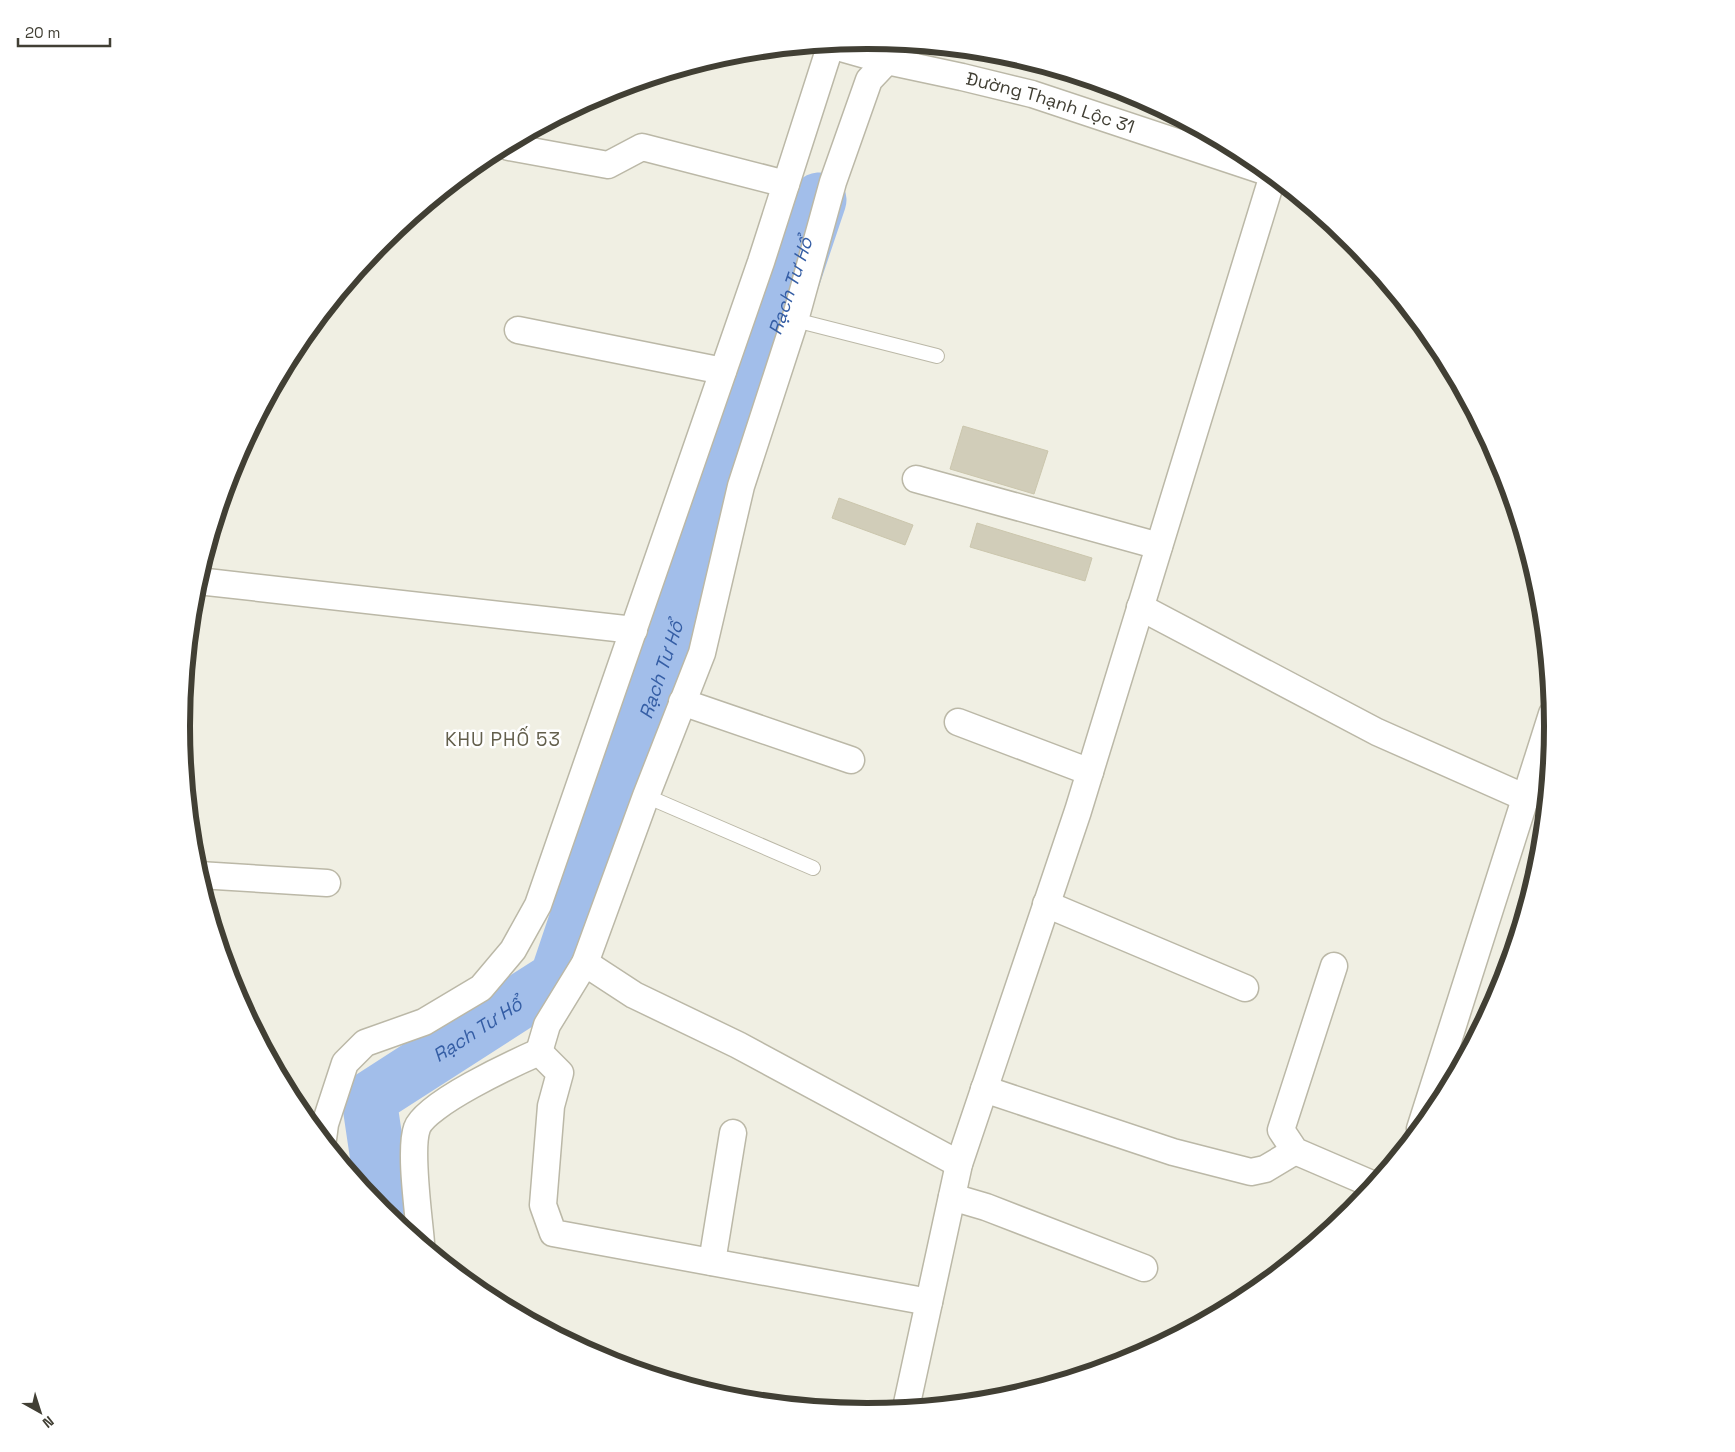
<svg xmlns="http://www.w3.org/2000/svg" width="1735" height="1452" font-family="'Space Grotesk',sans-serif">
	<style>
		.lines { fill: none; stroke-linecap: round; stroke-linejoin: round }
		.river { stroke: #a2beea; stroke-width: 55 }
		.building { fill: #d1cdb9; stroke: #cbc6ad }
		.lane-casing { stroke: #bbb8a7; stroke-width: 16 }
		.street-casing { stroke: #bbb8a7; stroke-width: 29 }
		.lane { stroke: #fff; stroke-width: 14 }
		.street { stroke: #fff; stroke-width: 26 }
		.labels { text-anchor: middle; stroke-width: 5; stroke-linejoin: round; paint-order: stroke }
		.street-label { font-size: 18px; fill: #413f34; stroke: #fff }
		.water-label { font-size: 19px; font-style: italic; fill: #355ea5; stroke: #fff }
		.neighbourhood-label { font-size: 19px; letter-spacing: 1px; fill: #635f4c; stroke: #fff }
		.rim { fill: none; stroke: #413f34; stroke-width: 6 }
	</style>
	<rect width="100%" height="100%" fill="#f0efe3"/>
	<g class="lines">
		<!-- river -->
		<path class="river" id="s1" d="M386,1214L369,1099L557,978L819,200"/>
	</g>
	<!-- building -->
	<g class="building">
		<path d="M963,426L1048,451L1034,494L950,469Z"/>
		<path d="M839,498L913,525L905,545L832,518Z"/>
		<path d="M977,523L1092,558L1085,581L970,547Z"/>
	</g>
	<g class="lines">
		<!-- lane casing -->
		<g class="lane-casing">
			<g id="lane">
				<path d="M795,320L937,356"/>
				<path d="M646,796L813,868"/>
			</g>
		</g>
		<!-- street casing -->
		<g class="street-casing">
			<g id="street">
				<path id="s2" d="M827,44L887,61L962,77L1032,94L1270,173"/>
				<path d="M509,147L608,165L642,147L786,184"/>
				<path d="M518,330L723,371"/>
				<path d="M916,479L1159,546"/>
				<path d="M198,581L634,630"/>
				<path d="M1140,607L1377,732L1526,798"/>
				<path d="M682,702L851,760"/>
				<path d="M958,722L1090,772"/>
				<path d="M199,875L327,883"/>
				<path d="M1046,904L1245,988"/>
				<path d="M585,963L634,995L738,1045L959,1164"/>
				<path d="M1334,966L1281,1130L1295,1151L1374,1185"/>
				<path d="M539,1052L547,1025L585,963L646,796L702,653L741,486L795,320L833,182L869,80L887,61L891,42"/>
				<path d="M984,1089L1173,1152L1251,1172L1265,1169L1295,1151"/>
				<path d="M1420,1129L1552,714"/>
				<path d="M323,1139L325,1124L345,1063L365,1043L424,1022L481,988L513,950L538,905L761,262L831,44"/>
				<path d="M952,1197L986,1207L1144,1268"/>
				<path d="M421,1243C419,1217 409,1150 417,1128C425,1104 514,1063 539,1052L560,1073L551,1106L543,1205L553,1233L929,1302"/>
				<path d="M712,1262L733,1133"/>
				<path d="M906,1408L959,1164L1078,811L1273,175"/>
			</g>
		</g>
		<!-- lane -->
		<use href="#lane" class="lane"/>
		<!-- street -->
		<use href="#street" class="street"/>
	</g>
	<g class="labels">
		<!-- street labels -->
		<g class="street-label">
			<text dy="6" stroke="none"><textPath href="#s2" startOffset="231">Đường Thạnh Lộc 31</textPath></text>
		</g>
		<!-- water labels -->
		<g class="water-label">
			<text dy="7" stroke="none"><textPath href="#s1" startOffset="1070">Rạch Tư Hổ</textPath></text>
			<text dy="7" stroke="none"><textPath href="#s1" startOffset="665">Rạch Tư Hổ</textPath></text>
			<text dy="7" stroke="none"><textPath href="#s1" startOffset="245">Rạch Tư Hổ</textPath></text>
		</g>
		<!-- neighbourhood labels -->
		<g class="neighbourhood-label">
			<text x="503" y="746">KHU PHỐ 53</text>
		</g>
	</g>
	<!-- crop -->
	<path d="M0 0H1735V1452H0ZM190 726a677 677 0 1 1 1354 0a677 677 0 1 1-1354 0Z" fill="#fff" fill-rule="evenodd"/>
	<path class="rim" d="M190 726a677 677 0 1 1 1354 0a677 677 0 1 1-1354 0Z"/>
	<!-- north arrow -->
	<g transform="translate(40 1412) rotate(141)" stroke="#ffffff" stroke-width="4" paint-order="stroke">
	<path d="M0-4L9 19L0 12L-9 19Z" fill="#413f34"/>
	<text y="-8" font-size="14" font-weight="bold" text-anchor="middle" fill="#413f34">N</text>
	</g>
	<!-- scale -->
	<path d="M18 38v8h92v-8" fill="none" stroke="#413f34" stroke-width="2.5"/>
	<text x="25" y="38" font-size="15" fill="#413f34" stroke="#ffffff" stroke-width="4" paint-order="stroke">20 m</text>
</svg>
